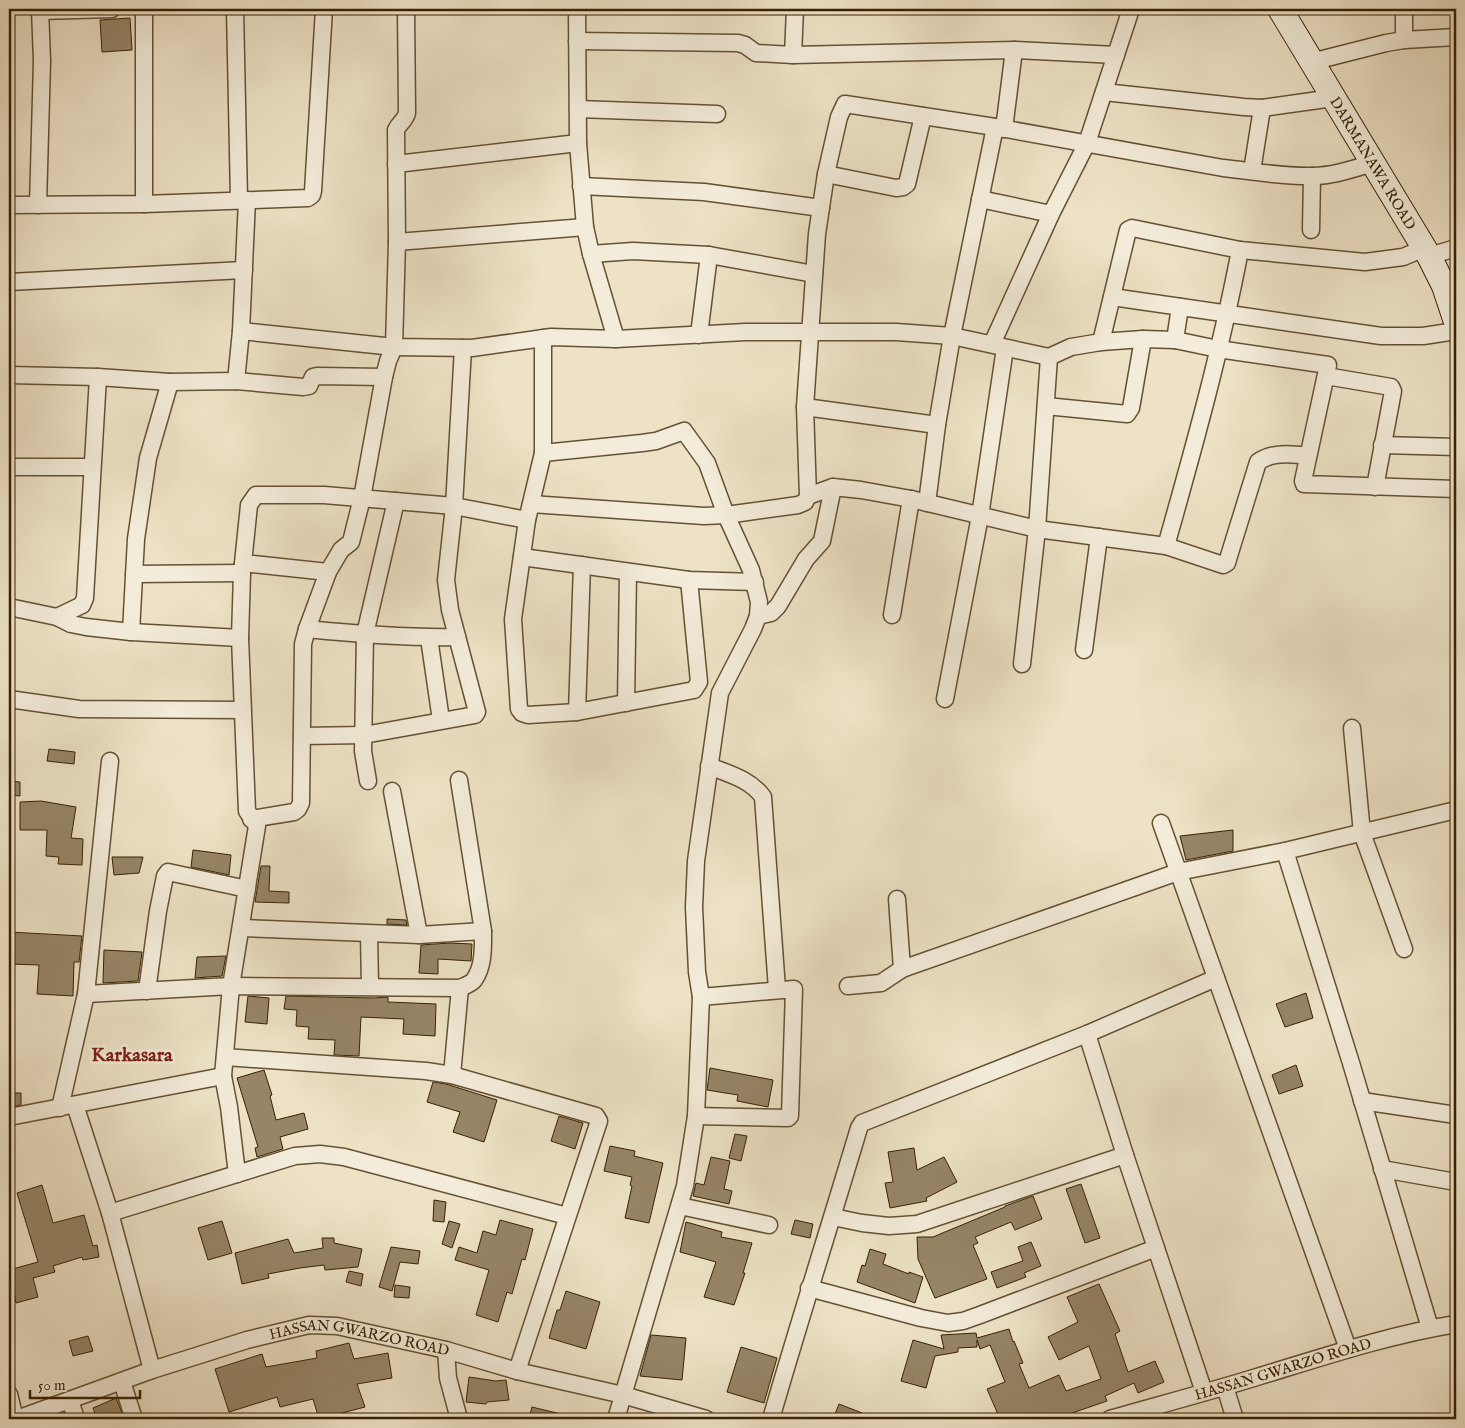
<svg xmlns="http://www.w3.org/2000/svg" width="1465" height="1428" font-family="'IM FELL English',serif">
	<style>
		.building { fill: #968567; stroke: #382101 }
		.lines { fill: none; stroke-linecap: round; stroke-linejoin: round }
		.street-casing { stroke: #655132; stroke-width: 19 }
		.secondary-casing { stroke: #382101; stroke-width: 26 }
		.street { stroke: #f3ecda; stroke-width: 16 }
		.secondary { stroke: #f3ecda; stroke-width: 24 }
		.labels { text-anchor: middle; stroke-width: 5; stroke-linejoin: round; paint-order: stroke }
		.street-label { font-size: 15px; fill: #382101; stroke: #f3ecda }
		.district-label { font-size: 20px; font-weight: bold; fill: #7a1f14; stroke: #f3ecda }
	</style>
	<rect width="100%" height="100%" fill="#ede2c6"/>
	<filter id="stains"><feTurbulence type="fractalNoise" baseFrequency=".004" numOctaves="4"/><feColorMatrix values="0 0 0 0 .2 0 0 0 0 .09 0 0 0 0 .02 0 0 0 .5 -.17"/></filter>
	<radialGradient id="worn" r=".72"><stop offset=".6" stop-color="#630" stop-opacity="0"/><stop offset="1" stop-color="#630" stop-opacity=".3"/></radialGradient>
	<!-- building -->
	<g class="building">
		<path d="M130,18L132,50L102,52L100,20Z"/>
		<path d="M49,749L75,752L74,764L47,761Z"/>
		<path d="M9,781L20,782V796L9,795Z"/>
		<path d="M41,801L76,807L71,838L83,839L82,865L58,864L59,857L46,856L47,830H20V802Z"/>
		<path d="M1233,830V851L1186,860L1180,836Z"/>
		<path d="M193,850L231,855L229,875L191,867Z"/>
		<path d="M112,857H143L139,873L114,875Z"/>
		<path d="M261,866H270L269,891L289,892V903L255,902Z"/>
		<path d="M387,919L406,920L407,925L387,924Z"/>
		<path d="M9,932L82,936L79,962H74L73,996L37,994L39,965L9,964Z"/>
		<path d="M450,943L472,944L471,961L438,959V974L419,973L421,945Z"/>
		<path d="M104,950L142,952L138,981L103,983Z"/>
		<path d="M226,956L222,976L195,978L197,957Z"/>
		<path d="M1306,993L1313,1018L1285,1027L1276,1004Z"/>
		<path d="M248,996L269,998L267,1024L245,1022Z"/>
		<path d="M286,996L373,998L388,997V1002L436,1004L435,1036L403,1034L404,1019L361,1017L359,1056L334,1055L335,1040L308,1039L309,1027L296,1026L297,1010L284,1009Z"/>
		<path d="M1296,1065L1303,1086L1279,1094L1272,1075Z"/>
		<path d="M710,1068L773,1080L768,1107L737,1101L738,1095L707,1090Z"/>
		<path d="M264,1070L272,1095L270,1096L276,1120L304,1113L308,1129L280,1137L283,1149L257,1157L255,1148L258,1147L237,1078Z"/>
		<path d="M433,1082L446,1084L497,1100L484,1142L453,1132L460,1112L427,1102Z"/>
		<path d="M9,1093H21V1105L9,1107Z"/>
		<path d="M559,1116L583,1123L575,1149L551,1141Z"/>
		<path d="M735,1134L747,1136L741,1161L729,1158Z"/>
		<path d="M610,1146L635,1151L634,1156L663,1163L649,1223L625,1218L632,1186L630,1185L632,1177L604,1171Z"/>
		<path d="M914,1148L917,1170L944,1157L957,1182L926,1198L927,1201L890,1208L885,1183L893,1182L888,1152Z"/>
		<path d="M711,1157L730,1161L724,1189L732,1191L729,1204L693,1196L696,1183L704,1185Z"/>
		<path d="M1081,1184L1100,1238L1085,1243L1066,1189Z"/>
		<path d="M42,1185L53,1223L84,1215L93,1246L97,1245L99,1257L83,1260L82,1257L53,1266L55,1272L33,1278L38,1297L16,1303L9,1270L38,1262L17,1193Z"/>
		<path d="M1033,1196L1042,1219L1015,1230L1011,1222L975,1237L978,1243L973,1245L987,1279L935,1298L918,1259L917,1237H933L1005,1207V1206Z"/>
		<path d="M434,1200L446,1202L444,1222L433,1221Z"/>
		<path d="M500,1220L533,1229L525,1260L522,1259L512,1294L507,1292L498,1322L476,1315L489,1270L455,1260L459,1247L477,1253L483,1231L496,1235Z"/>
		<path d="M795,1220L813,1224L810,1238L791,1234Z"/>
		<path d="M222,1221L232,1253L208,1260L198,1228Z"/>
		<path d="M449,1221L460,1224L452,1248L442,1244Z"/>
		<path d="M686,1222L722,1232L721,1237L752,1243L743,1273H745L734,1305L704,1297L716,1262L680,1252Z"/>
		<path d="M322,1238H334V1243L362,1249L358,1267L325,1270L324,1265L300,1268L268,1274L269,1278L242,1284L235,1253L288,1239L294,1253L323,1248Z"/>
		<path d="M1031,1242L1041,1266L1024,1273L1026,1277L997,1288L991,1272L1023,1261L1018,1247Z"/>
		<path d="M391,1247L420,1251L418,1264L400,1262L392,1291L379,1287Z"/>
		<path d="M870,1249L886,1254L883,1264L909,1274V1272L923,1277L915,1303L857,1282L862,1265L865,1266Z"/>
		<path d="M349,1271L363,1274L361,1286L346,1282Z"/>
		<path d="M1099,1284L1120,1331L1115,1334L1128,1372L1155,1361L1164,1382L1138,1393L1134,1383L1105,1396L1107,1401L1075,1412L1061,1419H1000L987,1389L1005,1382L990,1345L980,1349L977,1340V1347L958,1348V1352L935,1356L926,1388L901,1381L913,1340L944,1349L941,1335L976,1333L977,1338L1009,1329L1013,1342L1014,1341L1023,1363L1019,1364L1029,1388L1059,1375L1066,1391L1101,1379L1089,1346L1059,1360L1048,1337L1078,1322L1067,1297Z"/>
		<path d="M395,1285L410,1287L409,1298L394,1297Z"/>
		<path d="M566,1291L600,1302L586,1349L549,1338L557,1310H560Z"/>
		<path d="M651,1335L686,1338L682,1380L640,1376Z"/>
		<path d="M88,1336L93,1351L73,1356L69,1341Z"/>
		<path d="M349,1343L354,1359L388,1353L392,1378L357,1384L365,1407L319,1419L313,1399L280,1407L277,1397L229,1412L215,1369L262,1354L266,1367L317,1358L316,1351Z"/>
		<path d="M741,1347L777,1358L764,1403L727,1392Z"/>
		<path d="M469,1377L496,1381L506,1380L509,1400L487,1402L486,1404L466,1402Z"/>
		<path d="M116,1398L122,1413L105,1419H97L93,1408Z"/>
		<path d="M839,1404L875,1418V1419H833Z"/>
		<path d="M532,1407L565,1415V1419H529Z"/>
	</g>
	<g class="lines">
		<!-- street casing -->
		<g class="street-casing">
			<g id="street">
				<path d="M235,9L239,200"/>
				<path d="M577,9L578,143L585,227L591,254L616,339"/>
				<path d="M1404,9V40"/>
				<path d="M40,11L112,9"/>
				<path d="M577,41L738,43L745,45L756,53L793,55L1014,50L1116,55"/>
				<path d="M793,55L795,9"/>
				<path d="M1311,62L1386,43L1404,40L1456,37"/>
				<path d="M1104,92L1244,107L1262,108L1333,98"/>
				<path d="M578,109L717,114"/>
				<path d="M1004,129L1014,50"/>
				<path d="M396,164L578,143"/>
				<path d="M1252,171L1262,108"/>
				<path d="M826,174L896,188L903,187L907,184L923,116"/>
				<path d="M581,186L704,192L821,208"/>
				<path d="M980,199L1051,214"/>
				<path d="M144,204V9"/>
				<path d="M9,205L144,204L308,198L312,195L313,191L324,9"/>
				<path d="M38,205L42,61L40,9"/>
				<path d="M1311,230L1312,176"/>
				<path d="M397,242L585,227"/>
				<path d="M591,254L633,251L709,255L814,274"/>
				<path d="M1429,256L1456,248"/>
				<path d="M9,282L244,270"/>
				<path d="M1112,297L1381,336H1423L1456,331"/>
				<path d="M241,331L394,347L472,348L551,337L616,339L745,332H896L952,336L1049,357L1071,347L1101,342L1143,339L1175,340L1218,349L1328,365L1303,481L1304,484L1456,489"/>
				<path d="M699,335L709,255"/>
				<path d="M543,338V453L527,520L513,619L519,709L522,713L528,715L577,712L694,690L699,682L689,580"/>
				<path d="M1175,340L1180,307"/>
				<path d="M1101,342L1128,230L1132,228L1240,250L1365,262L1403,257L1425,248"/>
				<path d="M992,344L1051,214L1087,143L1131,9"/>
				<path d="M9,375L98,377L170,382L236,381L303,387L309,386L313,377L317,376L384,377"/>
				<path d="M1326,376L1391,387L1393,391L1375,487"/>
				<path d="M236,381L241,331L247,200"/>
				<path d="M1046,406L1127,414L1131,408L1143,339"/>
				<path d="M805,407L937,425"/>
				<path d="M1382,445L1456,447"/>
				<path d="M543,453L642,443L656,441L684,431L707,463L726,515L751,570L759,602L758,616L753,629L720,693L696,861L694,907L697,972L701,997L696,1116L685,1186L616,1419"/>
				<path d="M9,467H92"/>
				<path d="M808,496L805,407L817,234L826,174L839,117L845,104L995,127L1223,168C1252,171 1283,177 1312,176C1333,176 1353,169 1373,163"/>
				<path d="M927,503L937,425L952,336L995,127"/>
				<path d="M531,504L704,516L726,515L798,505L805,502L808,496L833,487L861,490L911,499L1037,529L1166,546L1223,565L1227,563L1229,556L1258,462C1273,451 1291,455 1308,455"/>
				<path d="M1166,546C1194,447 1221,350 1240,250"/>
				<path d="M522,557L689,580L755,582"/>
				<path d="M243,563L328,572"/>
				<path d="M134,574L242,573"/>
				<path d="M9,607L57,617L71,624L86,627L131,632L240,638"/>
				<path d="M892,615L911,499"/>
				<path d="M758,616L771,613L778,606L806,559L822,541L833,487"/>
				<path d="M57,617L82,605L85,598L98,377"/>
				<path d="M307,629C357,634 407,638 457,637"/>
				<path d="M131,632L136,539L148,458L170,382"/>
				<path d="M429,638L441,720"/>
				<path d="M1084,650L1099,537"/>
				<path d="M1022,664L1037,529L1049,357"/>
				<path d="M9,699L79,709L242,710"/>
				<path d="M945,699L980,516L1005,348"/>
				<path d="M626,703L628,572"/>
				<path d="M577,712L582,565"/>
				<path d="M1352,728L1362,833L1404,949"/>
				<path d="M302,736L364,735L475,715L477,712L450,610L446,580L454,506L463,348"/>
				<path d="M709,766C729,774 750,779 763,797L777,989"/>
				<path d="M368,781L363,751L365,634L396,501"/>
				<path d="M392,791L419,935"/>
				<path d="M251,819L294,812L298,809L301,803L303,644L307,629L328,572L341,550L351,542L362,498L384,377L388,361L394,347L397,242L396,130C399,123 405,121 407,113L406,9"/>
				<path d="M1161,823L1348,1349"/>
				<path d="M1285,851L1351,1063L1430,1328"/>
				<path d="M897,899L902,969"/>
				<path d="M241,928L419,935L483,931"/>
				<path d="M369,934L370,987"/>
				<path d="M848,986L881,983L902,969L1178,872L1285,851L1456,810"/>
				<path d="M147,991L158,911L165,876L168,872L247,889"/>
				<path d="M86,994L231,986L460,988C464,986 471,984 474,980C484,966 483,947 483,931L459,780"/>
				<path d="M1087,1034L1125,1155L1204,1392"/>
				<path d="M225,1057L426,1071L452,1075L596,1116L599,1121L517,1371"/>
				<path d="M452,1075L460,988"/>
				<path d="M1362,1101L1456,1115"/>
				<path d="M75,1105L110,1213L152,1370"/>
				<path d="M60,1108L86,994L110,761"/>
				<path d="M696,1116L788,1118L790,1116L794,989L701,997"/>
				<path d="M9,1117L223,1076"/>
				<path d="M1382,1169L1456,1182"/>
				<path d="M237,1174L229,1107L223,1076L231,986L257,826L247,811L240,638L242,573L249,505L256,495H324L454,506L527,520"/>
				<path d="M680,1206L769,1225"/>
				<path d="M110,1213L295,1156L320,1154L344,1157L567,1216"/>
				<path d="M833,1217L862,1223L889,1226L917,1224L1125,1155"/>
				<path d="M809,1288L921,1318L948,1323L963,1321L980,1315L1156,1248"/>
				<path d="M446,1350L448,1378L459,1419"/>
				<path d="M122,1382L134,1419"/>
				<path d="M1225,1387L1235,1419"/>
				<path d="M9,1394L15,1419"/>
				<path d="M70,1400L76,1419"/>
				<path id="s1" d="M17,1419L152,1370L247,1340L309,1325L337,1326L446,1350L517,1371L623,1395L706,1419"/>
				<path d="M771,1419C799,1322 830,1225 859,1128L862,1123L1087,1034L1216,978"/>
				<path id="s2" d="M1110,1419C1159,1405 1208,1392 1257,1377C1323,1357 1388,1335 1456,1324"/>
			</g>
		</g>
		<!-- secondary casing -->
		<g class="secondary-casing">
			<g id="secondary">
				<path id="s3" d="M1280,9L1429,256L1444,286L1456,322"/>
			</g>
		</g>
		<!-- street -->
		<use href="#street" class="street"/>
		<!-- secondary -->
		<use href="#secondary" class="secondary"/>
	</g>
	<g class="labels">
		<!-- street labels -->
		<g class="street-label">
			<text dy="5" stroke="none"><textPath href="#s3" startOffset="180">DARMANAWA ROAD</textPath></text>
			<text dy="5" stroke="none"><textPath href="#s1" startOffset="358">HASSAN GWARZO ROAD</textPath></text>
			<text dy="5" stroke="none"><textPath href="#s2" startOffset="180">HASSAN GWARZO ROAD</textPath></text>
		</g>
		<!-- district labels -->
		<g class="district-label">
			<text x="132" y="1061">Karkasara</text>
		</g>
	</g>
	<!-- margin -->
	<rect width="1465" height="1428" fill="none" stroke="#ede2c6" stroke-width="30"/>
	<rect x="10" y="10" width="1445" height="1408" fill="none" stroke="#382101" stroke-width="2.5"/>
	<rect x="15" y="15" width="1435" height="1398" fill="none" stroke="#382101"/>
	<!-- scale -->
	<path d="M30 1390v8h110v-8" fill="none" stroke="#382101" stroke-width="2.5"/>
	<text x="38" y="1390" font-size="15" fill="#382101" stroke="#f3ecda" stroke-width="4" paint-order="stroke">50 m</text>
	<rect width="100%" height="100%" filter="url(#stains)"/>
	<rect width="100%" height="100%" fill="url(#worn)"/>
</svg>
